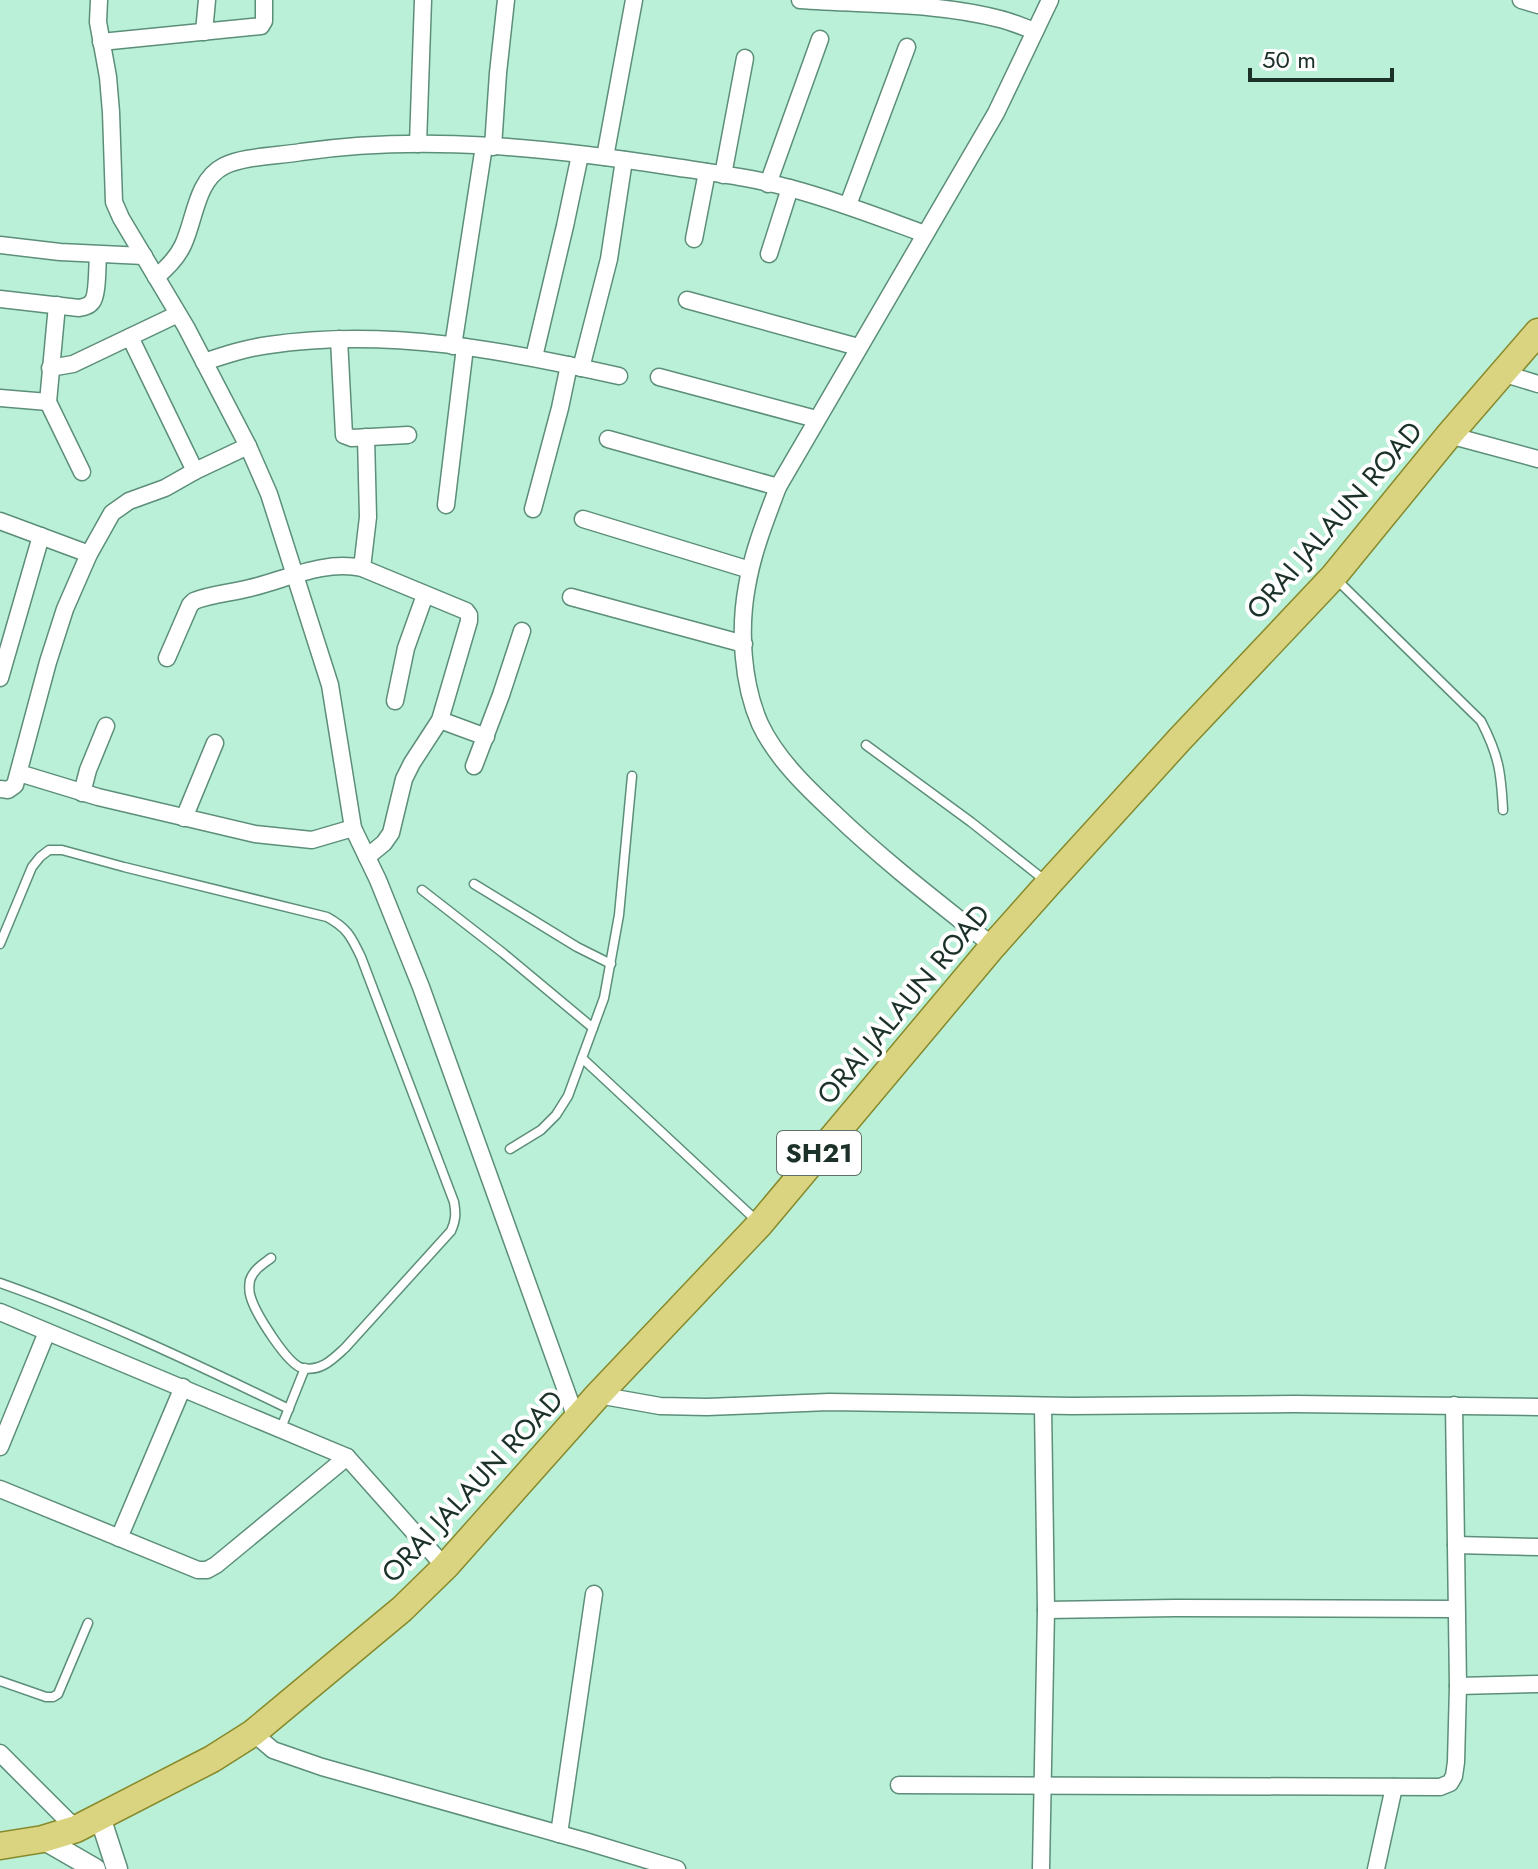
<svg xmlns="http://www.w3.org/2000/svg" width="1538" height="1869" font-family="Jost,sans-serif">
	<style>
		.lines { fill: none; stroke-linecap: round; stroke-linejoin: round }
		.service-casing { stroke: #5c8e79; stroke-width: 11 }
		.minor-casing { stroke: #5c8e79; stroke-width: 19 }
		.tertiary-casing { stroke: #5c8e79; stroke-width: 23 }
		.primary-casing { stroke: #87892b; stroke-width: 29 }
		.service { stroke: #fff; stroke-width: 8 }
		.minor { stroke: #fff; stroke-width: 16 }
		.tertiary { stroke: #fff; stroke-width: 20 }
		.primary { stroke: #dad481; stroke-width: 26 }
		.labels { text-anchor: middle; stroke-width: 8; stroke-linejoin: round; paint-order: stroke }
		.shield { fill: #fff; stroke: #607068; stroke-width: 2 }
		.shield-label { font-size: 26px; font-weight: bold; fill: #1c3228 }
		.street-label { font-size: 28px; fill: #1c3228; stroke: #fff }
	</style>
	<rect width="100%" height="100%" fill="#baf0d7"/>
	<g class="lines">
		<!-- service casing -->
		<g class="service-casing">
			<g id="service">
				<path d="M1337,580L1481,721C1499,756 1501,772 1503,810"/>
				<path d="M866,745L971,822L1047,882"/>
				<path d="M474,884L577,947L611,964"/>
				<path d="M422,890L503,953L593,1028"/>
				<path d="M0,944L32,867L40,857L49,850H62L124,867L327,917C347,928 351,936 361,957L454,1202C456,1213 456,1220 451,1231L345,1348C333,1359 321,1372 302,1368C287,1364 256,1314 251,1298C249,1293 249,1286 250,1280C254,1269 263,1264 271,1258"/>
				<path d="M582,1058L757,1221"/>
				<path d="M510,1149L541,1130L556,1115L568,1096L604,998L619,915L632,776"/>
				<path d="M0,1283C99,1318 194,1363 289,1409"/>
				<path d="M281,1428L305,1368"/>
				<path d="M0,1681L46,1697H53L58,1694L88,1623"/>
			</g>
		</g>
		<!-- minor casing -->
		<g class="minor-casing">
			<g id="minor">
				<path d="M99,0L98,22L108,77L111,112L114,202L121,218L186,327L248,446L269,494L330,685L353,828L378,880L421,987L577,1421"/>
				<path d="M800,0C866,5 935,2 1000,19C1012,22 1023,27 1035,31"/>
				<path d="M1521,0L1538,5"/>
				<path d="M204,32L207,0"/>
				<path d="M101,42L261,26L264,21V0"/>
				<path d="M418,144L423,0"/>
				<path d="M493,147L498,73L506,0"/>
				<path d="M605,157L634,0"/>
				<path d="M723,175L745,58"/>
				<path d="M768,184L820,39"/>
				<path d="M848,205L907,47"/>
				<path d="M694,239L707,172"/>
				<path d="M0,245L60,252L144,256"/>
				<path d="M769,254L790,188"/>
				<path d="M156,277C167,268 177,258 183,245C195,220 196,180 224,166C244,156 278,156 301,152C424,134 552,148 674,167C714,173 755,178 793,189C838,201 881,218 925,234"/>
				<path d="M0,299L79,308C84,307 89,306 92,302C98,295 97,266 98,255"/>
				<path d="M687,300L858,347"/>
				<path d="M57,305L48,402L82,472"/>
				<path d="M130,337L195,471"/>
				<path d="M339,339L344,435L352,438L408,435"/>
				<path d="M453,346L484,146"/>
				<path d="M534,357L565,226L580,155"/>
				<path d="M204,362C225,355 246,348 269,345C387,328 504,350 619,376"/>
				<path d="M50,368L73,364L178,314"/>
				<path d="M581,368L609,259L624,160"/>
				<path d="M1502,373L1538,384"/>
				<path d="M659,377L816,419"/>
				<path d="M0,398L48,402"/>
				<path d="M1449,435L1538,459"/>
				<path d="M608,439L778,487"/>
				<path d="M446,505L465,347"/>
				<path d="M533,509L560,408L569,365"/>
				<path d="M583,519L750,570"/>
				<path d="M0,521L89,554"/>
				<path d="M362,568L368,517L366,437"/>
				<path d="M571,597L744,644"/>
				<path d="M167,658L190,605L194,601C211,594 231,593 250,588C287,579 324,560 362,568L466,611L469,615V621L440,720L412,763L404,779L391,833L384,843L367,857"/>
				<path d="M0,678L41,536"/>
				<path d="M395,701L406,648L425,595"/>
				<path d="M440,720L486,737"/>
				<path d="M474,766L501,695L522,631"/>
				<path d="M19,773L98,797L255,834L312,840L353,828"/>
				<path d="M0,789L8,790L15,785L48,662L65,609L89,554L112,513L129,501L165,488L195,471L248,446"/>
				<path d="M82,793L88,770L106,726"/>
				<path d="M184,818L215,743"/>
				<path d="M993,946C939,903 884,861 834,813C806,787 776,758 760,724C742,683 739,629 747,586C753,551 766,519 778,487L996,113L1050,0"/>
				<path d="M0,1312L347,1457L445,1567"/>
				<path d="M598,1395L660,1406L707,1407L829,1402L1072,1406L1295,1404L1538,1407"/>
				<path d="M0,1447L47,1332"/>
				<path d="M0,1489L198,1570H207L216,1565L347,1457"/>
				<path d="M119,1538L183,1387"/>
				<path d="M1456,1545L1538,1547"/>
				<path d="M1046,1610L1175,1608L1456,1609"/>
				<path d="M1458,1686L1538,1684"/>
				<path d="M253,1733L273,1750L322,1767L588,1842L677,1869"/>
				<path d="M0,1753L76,1829"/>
				<path d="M899,1785L1440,1787L1450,1783L1454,1776L1456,1762L1458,1686L1454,1405"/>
				<path d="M559,1834L594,1594"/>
				<path d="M1041,1869L1046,1610L1043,1406"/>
				<path d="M1376,1869L1394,1787"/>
			</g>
		</g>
		<!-- tertiary casing -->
		<g class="tertiary-casing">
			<g id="tertiary">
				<path d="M100,1817L117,1869"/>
				<path d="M43,1839L95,1869"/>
			</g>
		</g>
		<!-- primary casing -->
		<g class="primary-casing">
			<path id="primary" d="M0,1846L43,1839L76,1829L212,1759L253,1733L402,1609L445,1567L598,1395L760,1224L993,946L1049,883L1180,739L1333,577L1449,435L1538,332"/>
		</g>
		<!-- service -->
		<use href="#service" class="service"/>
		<!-- minor -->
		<use href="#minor" class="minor"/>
		<!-- tertiary -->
		<use href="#tertiary" class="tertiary"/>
		<!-- primary -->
		<use href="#primary" class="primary"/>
	</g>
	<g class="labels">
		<!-- shield labels -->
		<rect class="shield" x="777" y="1131" width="84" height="44" rx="6"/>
		<g class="shield-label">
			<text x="819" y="1162">SH21</text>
		</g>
		<!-- street labels -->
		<g class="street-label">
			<text transform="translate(1334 520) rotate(-49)" y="10">ORAI JALAUN ROAD</text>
			<text transform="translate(903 1004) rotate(-50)" y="10">ORAI JALAUN ROAD</text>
			<text transform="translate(472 1486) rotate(-47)" y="10">ORAI JALAUN ROAD</text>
		</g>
	</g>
	<!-- scale -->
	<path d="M1250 68v12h142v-12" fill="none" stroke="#1c3228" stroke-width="4"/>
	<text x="1262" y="68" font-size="24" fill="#1c3228" stroke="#ffffff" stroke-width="6" paint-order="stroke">50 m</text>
</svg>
